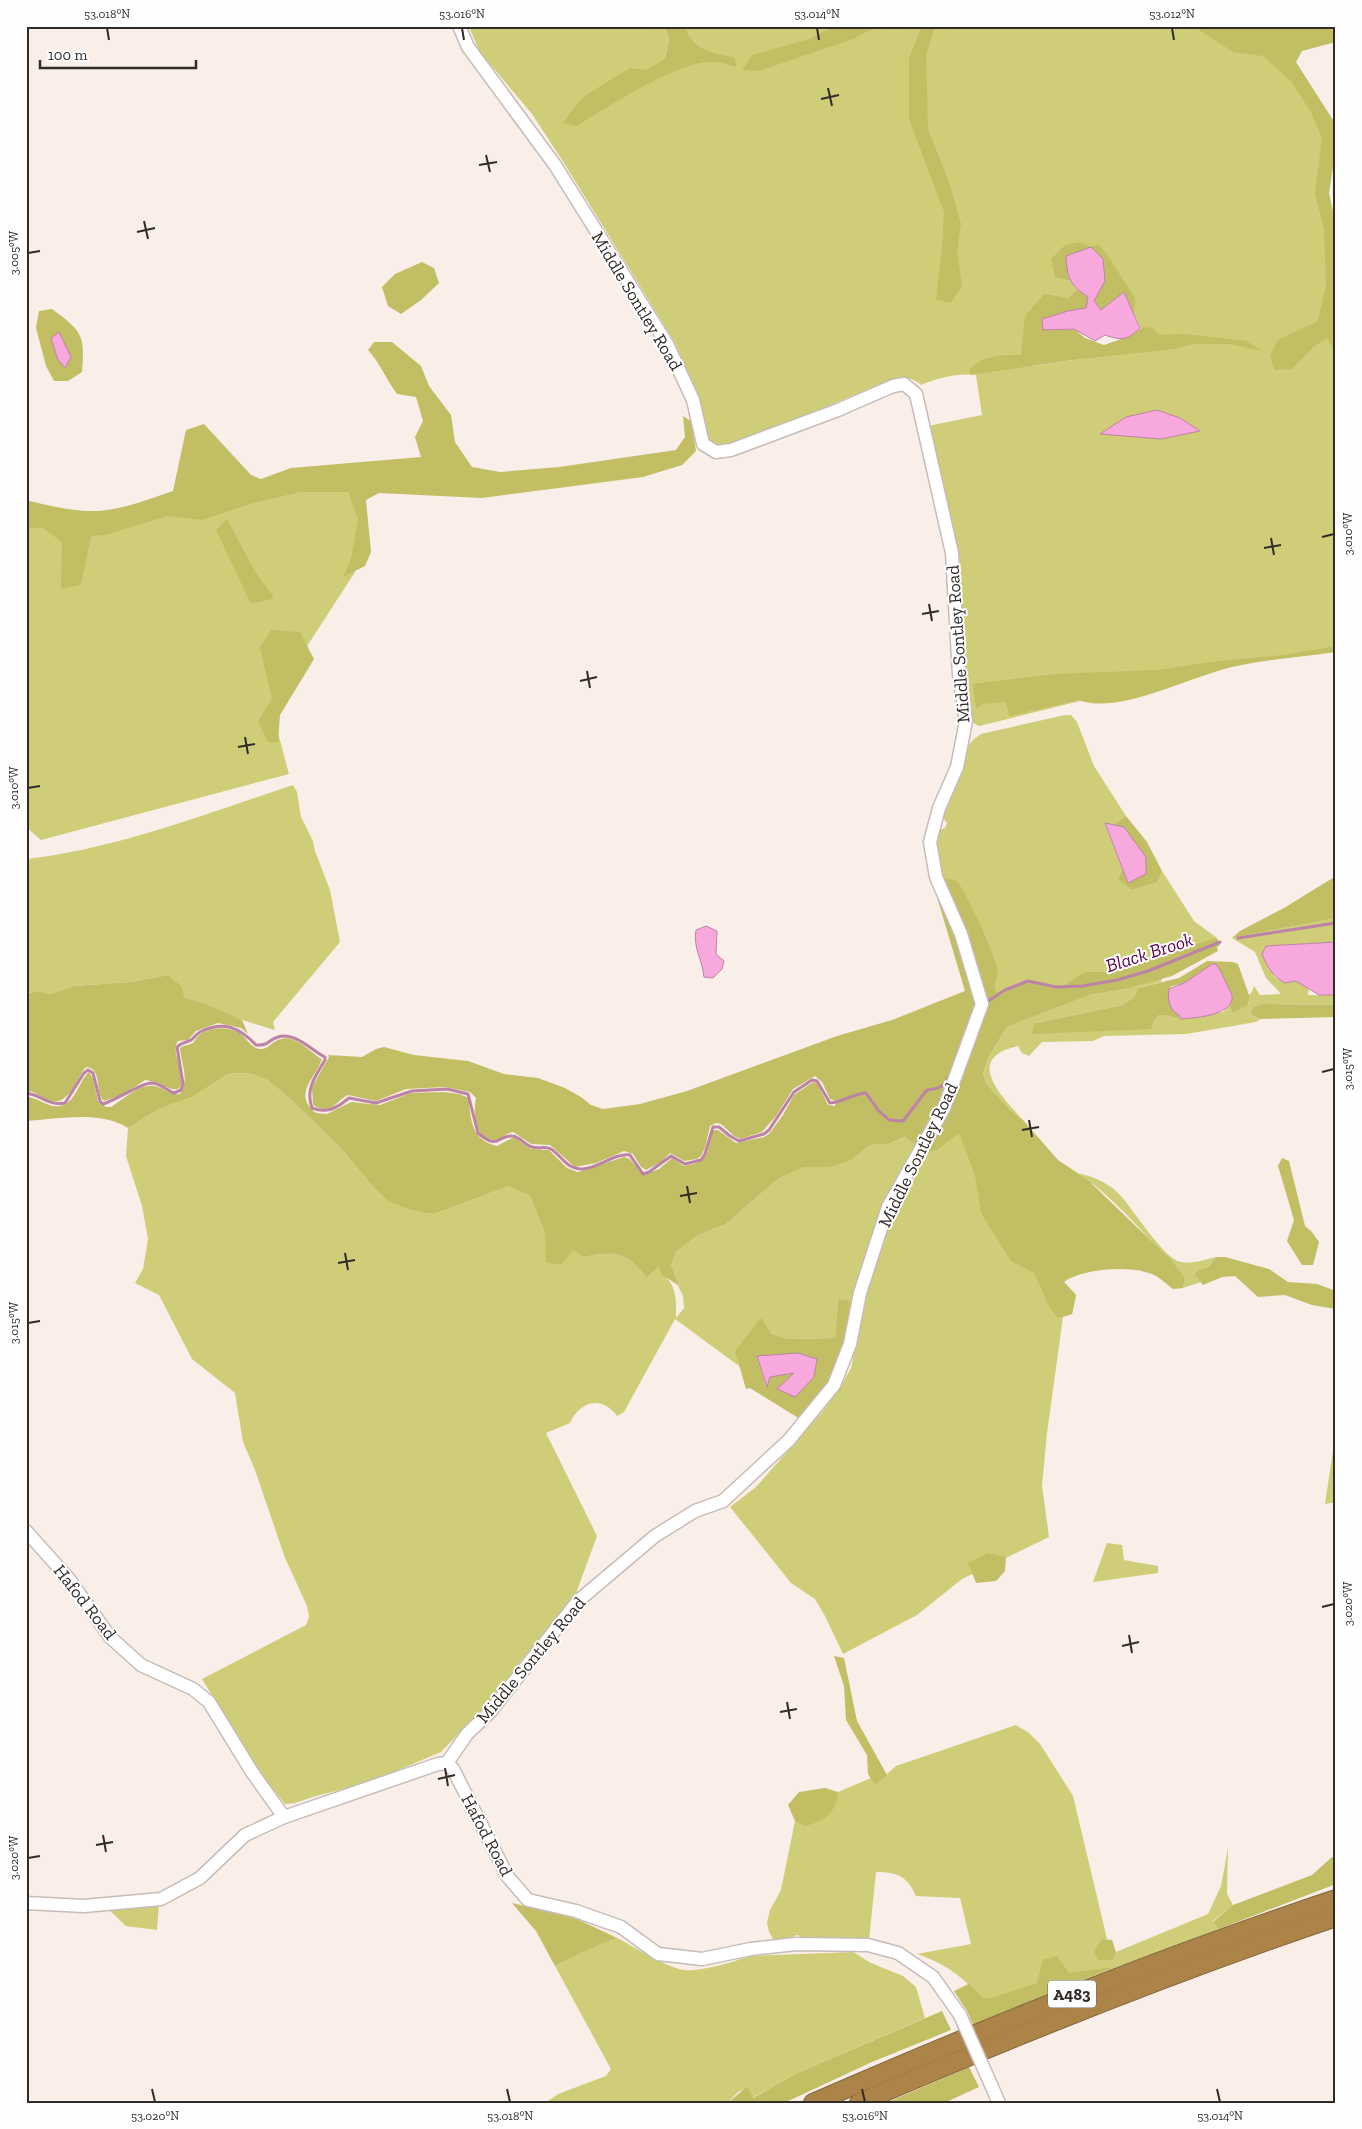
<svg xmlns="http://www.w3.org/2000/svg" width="1362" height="2129" font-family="'Zilla Slab',serif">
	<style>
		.green { fill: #cfcd77; fill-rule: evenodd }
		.forest { fill: #c1be64; fill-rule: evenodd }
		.water { fill: #f7a8dc; stroke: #bc83a7 }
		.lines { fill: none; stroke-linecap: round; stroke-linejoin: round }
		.stream { stroke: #bc83a7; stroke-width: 3 }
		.minor-casing { stroke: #c7bcb7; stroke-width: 15 }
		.highway-casing { stroke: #81653e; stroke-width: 20 }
		.minor { stroke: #fff; stroke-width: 12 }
		.highway { stroke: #ac8448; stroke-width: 18 }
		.minor-bridge-casing { stroke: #c7bcb7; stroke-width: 15; stroke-linecap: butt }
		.minor-bridge { stroke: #fff; stroke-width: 12 }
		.ticks { fill: none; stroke: #312c2a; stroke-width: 2 }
		.labels { text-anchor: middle; stroke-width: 4; stroke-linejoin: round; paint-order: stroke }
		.shield { fill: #fefefe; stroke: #6e6b6a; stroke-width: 1 }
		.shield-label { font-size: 16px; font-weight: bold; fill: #312c2a }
		.street-label { font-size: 18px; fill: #312c2a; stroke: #fefefe }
		.water-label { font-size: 19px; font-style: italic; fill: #5d0049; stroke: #fefefe }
		.neatline { fill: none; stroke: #312c2a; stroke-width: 2 }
		.ticks-label { font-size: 12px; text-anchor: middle; fill: #312c2a }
	</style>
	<rect width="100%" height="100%" fill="#faeee9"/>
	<!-- green -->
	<g class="green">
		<path d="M469,26H665L669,40L665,58L704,54L688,37L685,26H1330L1286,62L1329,143L1322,195L1336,292V650L1237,664L1202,671L979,726L973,723L970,711L972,709L962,663L960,579L956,545L928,426L982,415L976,375C957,373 938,378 921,385C912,377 904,378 893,379L736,444L721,446L708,440L698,394L674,341L564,163L532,114L479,51ZM1055,277L1124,292L1147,341L1080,359L1033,366L1068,298L1077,289L1071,281Z"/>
		<path d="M357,476L362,504L355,572L302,654L272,710L289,774L41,840L26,827V513L75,517Z"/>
		<path d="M1065,715H1071L1077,722L1094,766L1126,816L1113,825L1105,824L1122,868L1118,880L1132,890L1158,882L1162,871L1194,921L1217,938L1169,971L997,1005L942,877L935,856L936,831L945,828L947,823L941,816L960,778L967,747L973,740L981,734Z"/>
		<path d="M293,785L297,792L301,817L313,841L315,851L330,890L340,942L273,1022L275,1030L242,1020L210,1005L184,997L168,975L130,982L74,986L50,994L38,991L26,994V859C116,849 208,813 293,785Z"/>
		<path d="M1336,918V942L1267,946L1262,954L1275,977L1285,983L1296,980L1309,988L1308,995H1336V1005L1265,1004L1251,1014L1260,1019L1256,1022L1186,1034L1104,1036L1093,1041L1042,1042L1029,1056L1022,1053L1018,1046C963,1058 1001,1096 1023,1120L1010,1110L986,1083L983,1073L989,1056L1007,1027L1090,995L1125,989L1162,978L1161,982L1138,988L1134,997L1123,1005L1036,1023L1153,1022L1159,1015H1165L1180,1019L1223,1012L1229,1005L1233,1013C1242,1008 1252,1006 1249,995L1252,992L1254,986L1260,995L1281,994L1266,978L1255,952L1232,938Z"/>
		<path d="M238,1073L252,1074L267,1080L286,1095L339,1146L375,1189L388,1201L434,1214L509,1186L530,1196L545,1233L547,1262L573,1250L583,1257C617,1251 625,1251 647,1278L658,1267C661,1274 666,1276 670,1282C677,1292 676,1307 676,1318L684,1308L683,1296L674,1278L671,1265L677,1251L698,1235L726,1224L778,1179L804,1167H831L850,1161L870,1145L889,1144L906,1137L930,1123L853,1301L838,1299L835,1338L788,1339L772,1334L761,1319L736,1351L739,1366L675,1319L624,1412L617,1416C602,1395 580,1401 570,1423L546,1433L597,1536L575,1596L520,1662L499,1692L441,1752L367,1783L316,1796L295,1803L285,1804L257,1769L202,1679L306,1625L309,1617L307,1606L285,1558L255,1470L243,1442L235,1393L192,1359L159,1295L135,1283L143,1269L148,1239L142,1206L126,1156L128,1128L159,1109L192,1097L228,1074Z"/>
		<path d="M969,1114L1064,1282L1076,1295L1072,1314L1063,1317L1047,1433L1042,1486L1049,1537L962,1579L917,1615L843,1654L825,1616L815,1599L791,1583L730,1507L756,1487L823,1411L841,1386L851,1368L870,1277L883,1236L899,1202L913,1181L927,1152Z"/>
		<path d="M1078,1173C1093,1177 1108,1182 1119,1194C1132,1207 1163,1259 1181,1262C1193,1264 1204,1260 1216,1257L1209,1267L1198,1270L1194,1274L1201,1282L1183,1288L1185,1278C1153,1244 1116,1198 1078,1173Z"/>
		<path d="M1336,1431V1502L1325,1504Z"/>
		<path d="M1107,1543L1122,1545L1124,1560L1158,1566V1573L1093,1582Z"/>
		<path d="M1016,1725L1029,1733L1040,1744L1073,1796L1107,1939H1102L1113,1960L1116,1952L1208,1914L1221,1886L1228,1848L1227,1894L1233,1905L1213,1921L1219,1929L1088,1978L1111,1968L980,2013L961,1988L968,1984C952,1969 937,1961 917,1954L971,1944L960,1898L916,1896C907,1876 897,1872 876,1872L869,1940L841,1938L808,1941L798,1935L794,1936L790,1940L774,1941L769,1932L767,1923L770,1910L781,1890L795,1821L838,1792L871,1778L875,1785L896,1766Z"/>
		<path d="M159,1904L157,1930L126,1926L109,1910Z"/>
		<path d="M617,1938C635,1947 665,1967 684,1970C699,1972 735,1962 749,1956L853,1952L871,1963L903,1976L916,1987L925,2018L795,2074L752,2098L748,2087L738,2092L728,2103H545L558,2094L606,2076L611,2069L555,1966L601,1944Z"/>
	</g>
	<!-- forest -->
	<g class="forest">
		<path d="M665,26H685C693,52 712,52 735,58L736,67C729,65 721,62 713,62C681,59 606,108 577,126L563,123L572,110L586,95L630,68L647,70L665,59L669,40Z"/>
		<path d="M835,26H878L853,39L759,71L742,70L752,55L809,39Z"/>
		<path d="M922,26H935L926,55L928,129L949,182L961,224L957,250L962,286L951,303L936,300L942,248L944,212L909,119V58Z"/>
		<path d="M1193,26H1336V42L1302,51L1296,62L1333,120L1334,161L1329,193L1336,225V354L1327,338L1313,347L1292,369L1274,370L1270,355L1278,340L1318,321L1326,285L1324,229L1315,194L1322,138L1311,112L1290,80L1263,56L1233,52Z"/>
		<path d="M1081,242L1091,247L1098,244L1106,253L1135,298L1134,314L1124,292L1101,310L1094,301L1105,281L1103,259L1066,275L1071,281L1055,277L1051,259L1065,245Z"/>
		<path d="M422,262L434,268L439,283L421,300L401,314L388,306L382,287L395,274Z"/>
		<path d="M1077,289L1088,297L1086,309L1068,311L1043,330L1074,329L1085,338L1104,345L1130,336L1143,327L1153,328L1159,335L1184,334L1246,341L1262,351L1230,344H1194L1174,349L1080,359L970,375V369C983,355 1003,355 1021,355L1025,316L1044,294L1068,298Z"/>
		<path d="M52,309C82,331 85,335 82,372L68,381H54L46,366L36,328L39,311Z"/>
		<path d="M374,342H392L421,366L429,386L451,415L455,442L472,467L500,472L559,467L676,450L685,437L683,416L691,421L696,451L682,465L643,477L543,490L482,498L379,493L366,500L371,552L365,566L343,577L351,559L358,519L348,492H300L253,503L202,520L168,516L105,535L91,536L81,585L61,589L62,542L43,528H26V500C49,506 75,512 99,511C124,509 149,499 173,491L186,430L204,424L251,475L261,479L291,468L421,457L415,437L423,421L416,397L397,394C386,379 380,363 368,350Z"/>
		<path d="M227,519L254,570L274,598L251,604L216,530Z"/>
		<path d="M271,630L300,632L314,659L280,715L278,743L268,742L258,722L272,698L260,648Z"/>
		<path d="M1336,646V652C1303,657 1270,659 1237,666C1194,674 1119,716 1079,700L1009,716L1006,702L983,704L976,708L973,684L1055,674L1159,670L1210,662L1284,655Z"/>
		<path d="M1126,816L1147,842L1162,871L1158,882L1132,890L1118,880L1122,868L1128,883L1113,825Z"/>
		<path d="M1336,876V918L1232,938L1240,931L1284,908Z"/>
		<path d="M942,877L957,881C971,901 989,943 997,967C1000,979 989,984 999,996C1009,990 1020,981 1032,983C1042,984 1050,990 1060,988L1085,972H1109L1125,969L1186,947L1217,938L1220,945L1217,947L1218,951L1172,976L1125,989L1090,995L1007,1027L989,1056L983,1073L986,1083L1010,1110L1023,1120L1058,1160L1088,1180L1171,1260L1185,1278L1183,1288L1173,1289C1167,1285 1161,1278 1154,1275C1133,1265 1082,1268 1064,1282L1076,1295L1072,1314L1058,1318L1050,1308L1034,1273L1011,1261L981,1213L975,1175L959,1133L937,1150L927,1152L905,1137L889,1144L870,1145L850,1161L831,1167H804L778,1179L726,1224L698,1235L677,1251L671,1265L678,1285L662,1275L658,1267L647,1278C625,1251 617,1251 583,1257L573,1250L561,1265L546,1262L545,1233L530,1196L509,1186L434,1214L411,1210L388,1201L375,1189L339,1146L286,1095L267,1080L252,1074L238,1073L228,1074L192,1097L159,1109L128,1128C100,1110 58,1119 26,1121V1097C36,1097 43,1104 53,1106C75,1109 77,1083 89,1072L93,1079L98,1101L106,1107H111C124,1099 142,1081 158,1087C167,1090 170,1095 180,1094C190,1080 181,1063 180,1048C183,1045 186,1046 191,1044C194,1043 195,1039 198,1036C209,1026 231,1026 242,1035C248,1040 252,1049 261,1049C268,1049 272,1042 278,1040C295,1032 309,1052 322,1059C317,1077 291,1094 316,1113L327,1114L351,1102L380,1105L411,1093L443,1092L459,1094L469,1098C470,1119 472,1141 497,1146L514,1137L531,1149L549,1150L567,1168L578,1172L624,1157L630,1159L643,1175L659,1169L672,1158L684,1166C707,1163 709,1154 710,1133L714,1130H718L736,1143L764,1137L769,1134L783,1115L794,1095L813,1082L817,1083L828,1105L835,1106L836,1101L830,1099L822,1082L815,1076L793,1089L776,1116L762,1132L740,1139L734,1136L721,1124L716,1123L710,1126L705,1148L701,1156L697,1159L684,1161L670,1153L661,1162L646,1170L641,1167L633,1154L624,1151L596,1163L575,1167L550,1145L531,1144L513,1132C506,1133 501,1140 495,1140C474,1141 473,1112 476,1098L470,1092L445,1087L406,1089L376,1101L348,1095C335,1101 332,1117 313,1105L312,1087L329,1057L328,1055L362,1057L376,1049L384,1047L414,1055L468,1061L504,1074L538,1078L565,1088L581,1097L591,1105L603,1109L640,1104L687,1091L837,1036L892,1020L965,991L934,887Z"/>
		<path d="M1207,961L1233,962L1238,964L1250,998L1247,1006L1233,1013L1229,1005L1232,999L1212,964L1186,982L1170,987L1180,1019L1165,1015H1159L1153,1022L1151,1029L1032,1034L1033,1027L1036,1023L1123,1005L1134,997L1138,988L1179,978Z"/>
		<path d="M168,975L182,987L184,997L210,1005L242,1020L248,1034L241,1028L218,1023L196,1031L188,1040L178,1041C169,1055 189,1073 180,1087C175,1095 157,1080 145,1080L124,1094L104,1101C94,1092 103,1070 87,1067L84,1069C75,1084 66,1110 44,1099C37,1095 35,1091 26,1091V994L38,991L50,994L74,986L130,982Z"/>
		<path d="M1265,1004L1336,1005V1017L1260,1019L1251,1014L1253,1007Z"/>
		<path d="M1282,1158L1289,1161L1305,1226L1312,1232L1319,1242L1313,1265H1302L1287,1241L1294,1220L1278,1166Z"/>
		<path d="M1216,1257H1225L1269,1269L1288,1282L1317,1284L1336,1291V1309L1312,1305L1285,1295L1258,1297L1235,1276L1222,1277L1203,1285L1194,1274L1198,1270L1209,1267Z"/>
		<path d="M838,1299L853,1301L841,1353L827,1385L800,1419L750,1388L746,1389L735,1351L761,1318L772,1334L788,1339L835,1338ZM757,1356L814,1377L795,1373L770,1377L766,1386Z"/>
		<path d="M988,1553L1006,1557L1005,1571L996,1581L976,1583L968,1563Z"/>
		<path d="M834,1656L844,1658L857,1721L887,1775L875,1785L868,1774L867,1755L846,1720L844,1686Z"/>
		<path d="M825,1788L838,1792C836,1813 825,1821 805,1826L795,1821L788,1805L799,1792Z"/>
		<path d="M1332,1857H1336V1884L1219,1929L1213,1922L1233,1905L1312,1875Z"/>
		<path d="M512,1903L577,1919L617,1938L601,1944L555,1966L536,1931Z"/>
		<path d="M1102,1939L1112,1940L1116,1952L1113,1960H1098L1094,1952Z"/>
		<path d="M1057,1956L1069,1973L1114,1967L974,2027L967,2011L954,1991L969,1984L982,1997L989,1999L1037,1983L1043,1960Z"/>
		<path d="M942,2011L951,2030L872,2062L784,2103H728L745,2088L748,2087L753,2098L795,2074Z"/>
		<path d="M969,2067L979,2087L944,2103H886Z"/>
	</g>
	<!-- water -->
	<g class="water">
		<path d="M1091,247L1103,259L1105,281L1094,301L1101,310L1124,292L1140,328C1127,340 1122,341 1105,335L1095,341L1074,329L1043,330L1042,319L1068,311L1086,308L1088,297C1070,285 1067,278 1066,256Z"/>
		<path d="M59,332L71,357L65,368L58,360L51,338Z"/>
		<path d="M1157,410L1180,418L1200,431L1161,439L1100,434L1126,417Z"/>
		<path d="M1105,823L1124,827L1146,857V874L1128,883Z"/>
		<path d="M706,926L717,931L716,954L724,961L722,969L713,978L704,977C702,958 693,949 696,930Z"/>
		<path d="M1336,942V995H1319L1296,981L1285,983C1273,976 1267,967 1262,954L1266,946Z"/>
		<path d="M1212,964H1216C1221,971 1224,978 1227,985C1229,989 1233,995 1232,999C1229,1016 1194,1018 1180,1019V1016C1170,1011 1167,1000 1169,989L1186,982Z"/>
		<path d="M798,1353L817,1359L814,1377L795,1397L777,1389L794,1373L770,1377L767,1387L757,1356Z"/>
	</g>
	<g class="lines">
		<!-- stream -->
		<g class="stream">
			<path d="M1238,938L1336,923"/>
			<path d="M985,1003L1005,990L1028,981L1056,987L1082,986L1117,980L1148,971L1220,942"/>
			<path d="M26,1093C42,1095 47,1106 65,1103L84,1073L88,1070L93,1073L100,1101L103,1104C117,1100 139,1084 151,1083C160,1083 166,1090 174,1093L181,1090L183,1084L177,1047C182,1042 186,1043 191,1040C194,1038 196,1034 200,1032C224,1020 240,1028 256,1045C269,1046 268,1040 278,1037C295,1031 312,1051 325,1057V1060C316,1076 305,1088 312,1108C327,1114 337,1108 349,1098L376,1103L412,1091L447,1089L468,1094L478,1133C499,1151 497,1135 512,1136C519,1136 525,1145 532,1147C538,1149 546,1146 551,1149C562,1156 567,1170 583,1169C599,1168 614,1153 630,1155L643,1174L649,1172L671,1156L685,1164L701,1160L705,1154L713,1127H719L730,1136L739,1141L764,1134L769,1130L794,1092L812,1080L817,1081L830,1103C843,1102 853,1094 866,1093L878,1110L889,1120L903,1121L927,1090C936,1089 945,1087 948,1078"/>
		</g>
		<!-- minor casing -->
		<g class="minor-casing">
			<g id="minor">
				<path d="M26,1531L69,1579L110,1637L141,1665L193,1689L209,1702L252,1772L284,1817"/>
				<path d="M447,1763L467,1734L490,1712L578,1601L655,1536L695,1511L723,1501L789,1440L834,1385L850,1344L860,1293L888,1207L944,1108L982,1004L961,934L936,877L930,842L939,808L957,767L966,721L959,675L952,553L916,394L904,384L893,386L838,410L731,450L716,452L703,444L693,400L667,344L555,165L468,47L459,26"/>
				<path d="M26,1903L84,1906L161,1899L200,1878L245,1835L284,1817L438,1764L447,1763L453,1769L508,1877L528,1900L576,1911L621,1927L658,1954L702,1959L751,1949L796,1944L868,1945L898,1953L933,1977L960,2015"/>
				<path d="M988,2078L999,2103"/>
			</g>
		</g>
		<!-- highway casing -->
		<g class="highway-casing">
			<g id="highway">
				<path d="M813,2103C985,2028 1158,1958 1336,1899"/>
				<path d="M859,2103C1016,2035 1174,1972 1336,1917"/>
			</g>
		</g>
		<!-- minor -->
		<use href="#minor" class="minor"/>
		<!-- highway -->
		<use href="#highway" class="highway"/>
		<!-- minor-bridge casing -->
		<g class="minor-bridge-casing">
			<path id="minor-bridge" d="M960,2015L988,2078"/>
		</g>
		<!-- minor-bridge -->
		<use href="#minor-bridge" class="minor-bridge"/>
	</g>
	<!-- ticks -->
	<path class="ticks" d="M107,28L109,40M462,28L464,40M817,28L819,40M1172,28L1174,40M828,88L832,106M821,99L839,95M486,155L490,172M479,165L497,162M144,221L148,239M137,232L155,228M28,253L40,251M1322,537L1334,534M1271,538L1274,555M1264,548L1281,545M929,604L932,621M922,614L939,611M587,671L590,688M580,681L597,677M245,737L248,754M238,747L255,744M28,788L40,786M1322,1072L1334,1069M1029,1120L1032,1137M1022,1130L1039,1127M687,1186L690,1203M680,1196L697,1193M345,1253L348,1270M338,1263L355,1260M28,1323L40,1321M1322,1607L1334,1604M1129,1635L1132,1653M1122,1646L1139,1642M787,1702L790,1719M780,1712L797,1709M445,1768L448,1786M438,1779L455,1775M103,1835L106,1852M96,1845L113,1842M28,1858L40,1856M152,2089L155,2102M507,2089L510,2102M862,2089L865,2102M1217,2089L1220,2102"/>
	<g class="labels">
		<!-- shield labels -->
		<rect class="shield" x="1048" y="1980.5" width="48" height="27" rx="4"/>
		<g class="shield-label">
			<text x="1072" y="2000">A483</text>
		</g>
		<!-- street labels -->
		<g class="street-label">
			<text transform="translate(637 301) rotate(59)" y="6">Middle Sontley Road</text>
			<text transform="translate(958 644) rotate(-94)" y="6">Middle Sontley Road</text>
			<text transform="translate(918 1155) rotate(-64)" y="6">Middle Sontley Road</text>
			<text transform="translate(85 1602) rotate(52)" y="6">Hafod Road</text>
			<text transform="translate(531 1660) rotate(-50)" y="6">Middle Sontley Road</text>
			<text transform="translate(487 1835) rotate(62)" y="6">Hafod Road</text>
		</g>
		<!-- water labels -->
		<g class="water-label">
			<text transform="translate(1149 952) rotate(-18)" y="7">Black Brook</text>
		</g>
	</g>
	<!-- border -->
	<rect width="1362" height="2129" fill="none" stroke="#fefefe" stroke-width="55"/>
	<!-- scale -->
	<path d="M40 60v8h156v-8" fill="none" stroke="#312c2a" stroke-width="2.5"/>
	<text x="48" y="60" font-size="15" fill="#312c2a" stroke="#fefefe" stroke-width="4" paint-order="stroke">100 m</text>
	<rect x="28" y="28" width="1306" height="2074" class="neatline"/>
	<g class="ticks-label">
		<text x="107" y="18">53.018°N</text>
		<text x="462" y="18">53.016°N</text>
		<text x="817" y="18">53.014°N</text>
		<text x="1172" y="18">53.012°N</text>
		<text transform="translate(14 253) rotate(-90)" y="4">3.005°W</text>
		<text transform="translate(1348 534) rotate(-90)" y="4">3.010°W</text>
		<text transform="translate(14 788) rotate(-90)" y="4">3.010°W</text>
		<text transform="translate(1348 1069) rotate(-90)" y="4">3.015°W</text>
		<text transform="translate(14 1323) rotate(-90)" y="4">3.015°W</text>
		<text transform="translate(1348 1604) rotate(-90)" y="4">3.020°W</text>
		<text transform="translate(14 1858) rotate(-90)" y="4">3.020°W</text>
		<text x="155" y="2120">53.020°N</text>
		<text x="510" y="2120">53.018°N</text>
		<text x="865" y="2120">53.016°N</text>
		<text x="1220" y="2120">53.014°N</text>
	</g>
</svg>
